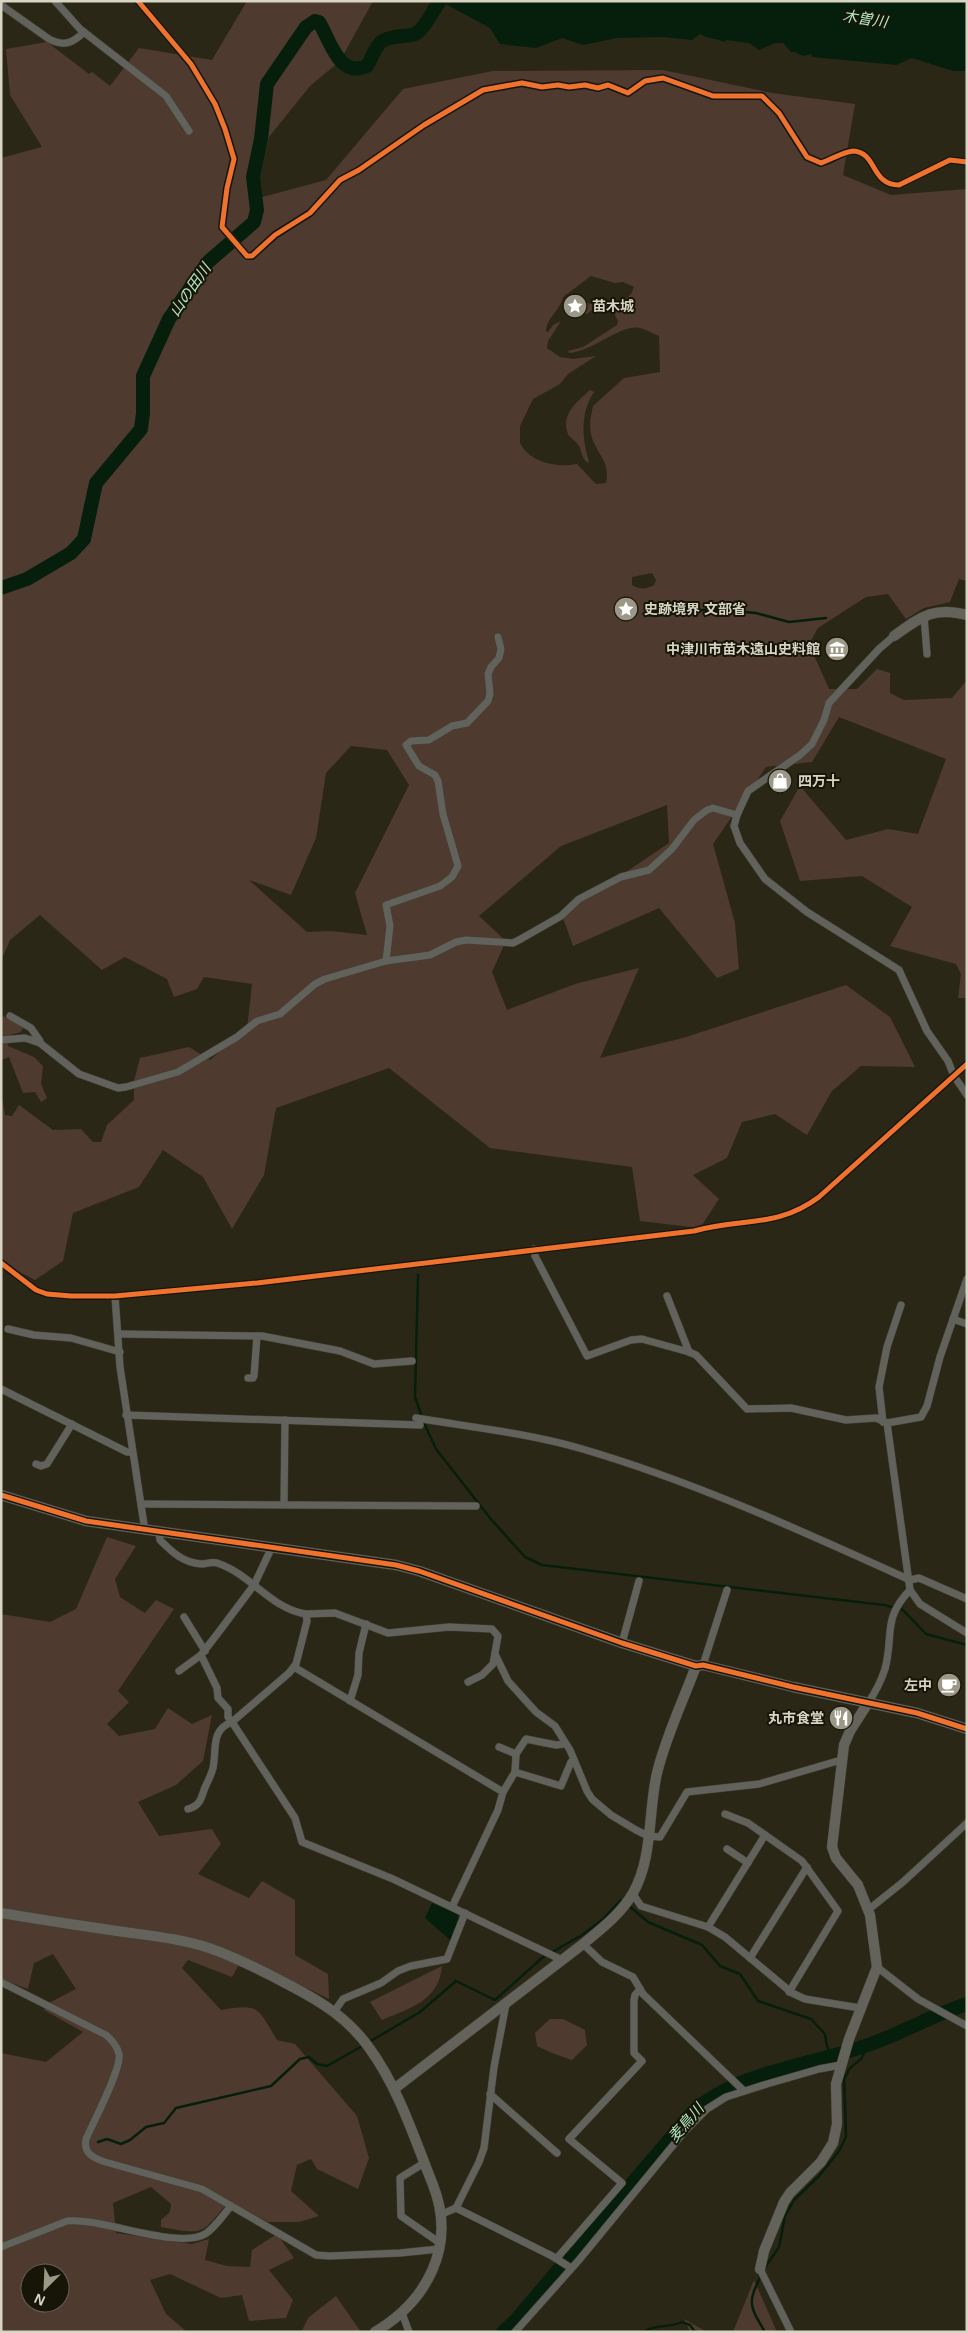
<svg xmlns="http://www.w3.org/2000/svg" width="968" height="2333" font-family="Helvetica,'Noto Sans JP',sans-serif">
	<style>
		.green { fill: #4f3a30; fill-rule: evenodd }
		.water { fill: #061f0c }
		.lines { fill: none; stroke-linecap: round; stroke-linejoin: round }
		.stream { stroke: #061f0c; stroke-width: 2.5 }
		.river { stroke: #061f0c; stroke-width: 14 }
		.street-casing { stroke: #454234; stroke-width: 8 }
		.secondary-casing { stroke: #454234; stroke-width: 11 }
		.street { stroke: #61625c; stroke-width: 7 }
		.secondary { stroke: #63635c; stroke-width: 10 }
		.cycleway-casing { stroke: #171508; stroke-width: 8 }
		.cycleway { stroke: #ef722f; stroke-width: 5 }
		.labels { text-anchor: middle; stroke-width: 4; stroke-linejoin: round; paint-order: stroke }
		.poi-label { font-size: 14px; font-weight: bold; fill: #d9d5c4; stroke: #171508; text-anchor: start }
		.water-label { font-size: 15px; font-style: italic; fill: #b2eac0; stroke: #171508 }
	</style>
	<rect width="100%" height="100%" fill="#2b2716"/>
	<!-- green -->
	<g class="green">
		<path d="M247,1H373L340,61L310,86L269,137L255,199L326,180L403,89L493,71L663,70L772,93L855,104L843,175L891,195L967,189V581L959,579L950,602L924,608L906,619L888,594L866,597L818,628L809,644L829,689H857L877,669L890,673V693L904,700L952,698L967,680V998H958L961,974L956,964L890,946L912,907L862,876L800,881L780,821L800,786L846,840L888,829L918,834L946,759L839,717L812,762L766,767L713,844L735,923L739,969L717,978L659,908L573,946L562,915L669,843L667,805L561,846L479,916L506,941L492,972L507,1010L575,984L639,968L600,1058L683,1038L846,985L890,1017L915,1067L861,1066L832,1091L807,1135L775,1114L742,1122L727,1158L693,1175L719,1199L700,1228L640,1221L632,1167L490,1148L389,1068L276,1108L264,1175L232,1229L203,1177L163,1150L139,1187L73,1213L63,1261L35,1280L1,1262V1092L5,1115L12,1116L19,1105L53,1130L81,1129L93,1142H101L107,1125L134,1100V1081L140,1058L189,1047L210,1060L247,1029L252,984L204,977L197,989L174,997L167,979L125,957L102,970L40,915L10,940L1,961V158L42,147L10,95L6,49L47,42L89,74L92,72L110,86L139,48L212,60ZM591,276L615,283L623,282L634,287L631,294L613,311L618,321L617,325L583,347L568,351L569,353C593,352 620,324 640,328C646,329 653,334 659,336L660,372L624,378L593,406C591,415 589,425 591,434C595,453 611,460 606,483L596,484L577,464C558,468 530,463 520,443V426L533,399L560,384L568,374L596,356L573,359L560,357L547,348L548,341L561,321L553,325L548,332L546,331C547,317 560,311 563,297ZM652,573L656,580L654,585C646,589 640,590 632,585V577ZM351,746L387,750L409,785L355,893L367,935L331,931L307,932L249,880L291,895L316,838L326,773Z"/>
		<path d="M585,302L595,305V308L587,314L580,313L578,309Z"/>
		<path d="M590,390L594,392C580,413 582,438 589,461L588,463C582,459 582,452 579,446C576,441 570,438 568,434C560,414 578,401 590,390Z"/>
		<path d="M1,1015L23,1027L21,1032L6,1036L8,1046L34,1057L43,1066L41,1084L47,1098L41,1102L35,1092L23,1093L9,1057L1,1060Z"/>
		<path d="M107,1537L136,1546L115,1579L120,1597L145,1613L156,1600L174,1609L118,1691L129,1702L107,1724L119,1736L155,1729L168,1708L192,1724L212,1715L203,1761L176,1785L138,1802L159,1836L212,1829L221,1844L198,1874L249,1898L262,1881L295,1900V1955L328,1974L329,1999L243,1957L232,1977L188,1960L182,1968L221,2010C261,2003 257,2008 277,2040L295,2044L357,2116L369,2158L358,2189L317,2169L311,2159L297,2165L291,2191L319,2216L299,2222H268L229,2201C201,2235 205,2235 161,2227V2220L170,2212L171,2204L151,2187L113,2203L116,2233L192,2244L209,2239L205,2260L227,2266L250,2267L252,2250L277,2234L294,2258L269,2270L293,2300L286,2318L249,2321L242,2295L221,2298L170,2274L150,2280L166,2314L187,2332H1V2053L46,2062L83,2032L44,2010L47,2004L76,1989L53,1954L34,1963L28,1989L1,1979V1614L50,1622L76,1609ZM30,2273H60V2303H30Z"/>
		<path d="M442,1966C439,2001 410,2008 382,2020L370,2002Z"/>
		<path d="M550,2019H563L585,2030L587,2045L572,2060L552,2053L537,2046L535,2033Z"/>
		<path d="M754,2280L777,2332H733Z"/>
		<path d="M336,2296L361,2332H301L309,2317Z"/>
		<path d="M684,2319L707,2332H690Z"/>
	</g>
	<!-- water -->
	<g class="water">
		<path d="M440,1H967V71H953L912,58L896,65L812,57L811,54L803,56L795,52H791L783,43H775L759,50L749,43L727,40L723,42C715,37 708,40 700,34L692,40L663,37L617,38L583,45L562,38L536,48L500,44L490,28Z"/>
		<path d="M432,1903L457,1914L459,1919L451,1941L425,1918Z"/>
	</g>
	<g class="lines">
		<!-- stream -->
		<g class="stream">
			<path d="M647,615L655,616L711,609L756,613L789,622L826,618"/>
			<path d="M418,1275L415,1397L424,1423L436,1449L490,1518L525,1557L542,1565L884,1605L903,1610L926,1634L967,1645"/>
			<path d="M628,1905L648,1922L702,1945L720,1966L740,1974L758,2001L811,2019L825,2034L827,2046L831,2056"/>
			<path d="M369,2042L420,2012L456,1981L495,2000L542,1958L582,1935L602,1920L621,1900L624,1902"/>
			<path d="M98,2142L107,2139L121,2144L130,2140L146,2127L164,2123L176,2108L271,2086L300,2059L309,2057L317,2064L327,2066L364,2045"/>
			<path d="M764,2269L779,2247L785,2216L794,2200L819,2176L839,2151L846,2137L844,2079L850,2068L861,2059L869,2044"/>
			<path d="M762,2274C747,2303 749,2305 765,2332"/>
			<path d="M644,2332C654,2324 670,2328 682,2322L690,2325L695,2332"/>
		</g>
		<!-- river -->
		<g class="river">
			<path d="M1,588L27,579L71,553L84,539L96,483L141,429L143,413V376L169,319L208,262L254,222L257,210L253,177L261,139L267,84L306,27L315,21L319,22C330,40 339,79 367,66C379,46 374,39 402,36C407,35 412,36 417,33C427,26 432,11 440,1"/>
			<path d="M503,2332L515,2321L692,2113C738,2071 811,2065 868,2045C902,2033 933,2015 967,2004"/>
		</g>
		<!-- street casing -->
		<g class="street-casing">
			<g id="street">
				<path d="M55,1L80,29L166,96L189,131"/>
				<path d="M138,1L191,64L215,104L225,129L234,159L227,188L222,227L247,256H252L275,235L310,213L340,180L359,170L424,125L483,90L522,83L542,87L558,85L569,87L585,85L598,88L608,85L628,93L645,81L663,78L713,96H762L779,113L807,157L821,163C831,160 844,151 854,151C877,153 871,185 899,185L950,160L967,162"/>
				<path d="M1,5L49,39C64,47 73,43 84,32"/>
				<path d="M924,616L927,654"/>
				<path d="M894,636L879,649L829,703L824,720L812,744L800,755L748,791L737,815L734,826L740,843L765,879L807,912L899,970L927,1031L948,1061L954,1076L967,1095"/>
				<path d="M386,961L390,926L386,905L440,886L452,877L458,866L443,814L438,781L435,775L419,766L406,745L411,741L429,740L452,726L467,723L488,701L490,694L488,674L491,667L499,658L501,649L498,637"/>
				<path d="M10,1016L31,1028L40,1041V1043"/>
				<path d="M1,1040L25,1038L40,1043L79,1074L118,1088L126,1087L178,1072L237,1037L257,1021L280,1014L315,984L325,979L386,961L430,955L456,942L466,940L513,943L519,940L561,916L579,899L621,877L649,870L672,849L694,820L707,810L713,808L737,815"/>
				<path d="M534,1249L535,1256L587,1356L631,1340L642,1339L689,1352L696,1355L747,1409L791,1408L846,1420L876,1418L887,1423L921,1417L927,1406L940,1357L967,1279"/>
				<path d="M1,1263L36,1290L47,1294L71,1296H115L257,1283L694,1231C742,1217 776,1229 819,1197L967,1064"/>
				<path d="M115,1296L120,1367L145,1531"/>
				<path d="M667,1296L689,1352"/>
				<path d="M953,1319L967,1324"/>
				<path d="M8,1329L34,1335L71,1338L120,1352"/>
				<path d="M119,1334L262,1336L340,1351L374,1364L412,1361"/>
				<path d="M248,1378H253L254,1376L257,1336"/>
				<path d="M1,1389L127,1452H132"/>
				<path d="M126,1415L420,1425"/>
				<path d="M416,1418C470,1427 526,1433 579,1448C693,1481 802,1531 910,1580L919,1578L967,1599"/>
				<path d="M883,1422L879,1387L887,1347L901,1305"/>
				<path d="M36,1464L41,1466L47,1464L72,1424"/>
				<path d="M141,1504L476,1506"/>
				<path d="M284,1504L285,1420"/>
				<path d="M159,1533L160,1540C172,1552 183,1563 202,1564C207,1564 212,1561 217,1563C251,1574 271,1609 306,1614L307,1621L296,1664L289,1673L232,1722L295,1818L302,1842L393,1879L562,1960"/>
				<path d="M910,1590L920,1604L967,1633"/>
				<path d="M306,1614L335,1613L388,1633L449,1627L492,1629L498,1636L493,1664L482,1675L468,1682"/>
				<path d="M184,1617L205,1651"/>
				<path d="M622,1643L639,1581"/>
				<path d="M495,1654L508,1681L536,1712L555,1726L570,1750L587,1791L592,1799L611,1815L636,1830L648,1836L660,1837L687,1792L759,1784L841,1760"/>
				<path d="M703,1665L727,1590"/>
				<path d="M294,1667L503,1792L498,1810L452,1907"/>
				<path d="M179,1671L201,1655L218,1633L254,1585L271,1549"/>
				<path d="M350,1701L358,1675L359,1653L366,1624"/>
				<path d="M868,1703C875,1693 881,1681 885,1669C894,1635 882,1619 910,1590L887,1423"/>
				<path d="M499,1747L516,1754L526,1739L556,1745L564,1744"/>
				<path d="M515,1772L561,1786L571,1762L574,1760"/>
				<path d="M503,1792L515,1772L516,1754"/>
				<path d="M188,1809C199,1806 201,1800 204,1790C207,1782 211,1776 213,1768C217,1750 210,1730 232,1722L228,1717V1709L218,1698L217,1688L201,1655"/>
				<path d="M725,1814L748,1823L802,1861L838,1911L789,1992"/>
				<path d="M727,1849L748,1863"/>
				<path d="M633,1894L641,1906L708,1927L725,1937L792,1993L805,1999L860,2008"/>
				<path d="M868,1910L903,1882L967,1823"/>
				<path d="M708,1927L765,1835"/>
				<path d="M583,1944L602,1962L633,1977L643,1994L744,2091"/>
				<path d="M750,1958L807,1867"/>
				<path d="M877,1967L918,1999L967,2026"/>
				<path d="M1,1982L106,2035C112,2040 117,2046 119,2054C122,2068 93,2123 86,2139C83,2153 93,2158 105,2162L202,2189L316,2255L329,2256L400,2253L439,2249"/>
				<path d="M334,2012L343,1999L381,1983L398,1971L411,1966L447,1959L465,1913"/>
				<path d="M490,2094L557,2153"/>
				<path d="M424,2163L400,2178L401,2216L440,2243"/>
				<path d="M456,2208L552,2256L571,2268"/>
				<path d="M442,2214L456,2208L479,2162L484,2148L494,2067L506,2004"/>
				<path d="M1,2247L67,2221C100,2217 177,2250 205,2234C215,2228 223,2215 231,2206"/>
				<path d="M557,2258L622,2183L569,2139L642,2061L634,2053V2000L635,1995L640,1989"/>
				<path d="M760,2269L791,2332"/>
				<path d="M402,2313L409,2332"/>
				<path d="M515,2332L579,2260L684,2132L707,2109L726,2097L767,2084L819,2069L841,2065"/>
			</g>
		</g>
		<!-- secondary casing -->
		<g class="secondary-casing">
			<g id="secondary">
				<path d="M894,636C921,617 933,606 967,615"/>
				<path d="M1,1495L86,1521L396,1565L419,1571L622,1643L696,1666L703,1665L793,1687L917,1713L967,1729"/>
				<path d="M1,1913C42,1920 83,1926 124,1932C153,1936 182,1939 209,1948C238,1958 265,1972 291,1986C322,2002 350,2020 370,2049C399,2089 415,2140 433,2185C457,2246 427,2301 375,2332"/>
				<path d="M394,2089L583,1944C601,1929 621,1914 633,1893C653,1858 648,1812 657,1773C666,1736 683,1701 696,1666"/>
				<path d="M760,2269L764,2251L784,2202L790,2193L821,2162L833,2143L837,2124L836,2084L849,2039L877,1967L870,1915L858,1885L836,1858L832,1847L844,1745L850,1731L868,1703"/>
			</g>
		</g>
		<!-- street -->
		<use href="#street" class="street"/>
		<!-- secondary -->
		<use href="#secondary" class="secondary"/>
		<!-- cycleway casing -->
		<g class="cycleway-casing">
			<g id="cycleway">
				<path d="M138,1L191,64L215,104L225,129L234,159L227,188L222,227L247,256H252L275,235L310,213L340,180L359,170L424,125L483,90L522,83L542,87L558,85L569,87L585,85L598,88L608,85L628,93L645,81L663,78L713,96H762L779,113L807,157L821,163C831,160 844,151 854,151C877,153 871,185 899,185L950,160L967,162"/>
				<path d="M1,1263L36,1290L47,1294L71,1296H115L257,1283L694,1231C742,1217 776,1229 819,1197L967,1064"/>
				<path d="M1,1495L86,1521L396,1565L419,1571L622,1643L696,1666L703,1665L793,1687L917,1713L967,1729"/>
			</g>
		</g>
		<!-- cycleway -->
		<use href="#cycleway" class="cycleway"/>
	</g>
	<!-- icons -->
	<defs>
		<g id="sight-disc" transform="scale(1.25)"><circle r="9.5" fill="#9c9887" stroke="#171508"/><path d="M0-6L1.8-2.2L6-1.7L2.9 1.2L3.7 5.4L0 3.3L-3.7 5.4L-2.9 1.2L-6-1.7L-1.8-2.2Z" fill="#fff"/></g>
		<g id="museum-disc" transform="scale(1.25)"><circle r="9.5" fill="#9c9887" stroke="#171508"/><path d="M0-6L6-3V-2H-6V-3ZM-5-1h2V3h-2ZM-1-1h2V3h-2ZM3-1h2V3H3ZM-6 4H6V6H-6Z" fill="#fff"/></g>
		<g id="shop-disc" transform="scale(1.25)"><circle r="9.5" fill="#9c9887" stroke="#171508"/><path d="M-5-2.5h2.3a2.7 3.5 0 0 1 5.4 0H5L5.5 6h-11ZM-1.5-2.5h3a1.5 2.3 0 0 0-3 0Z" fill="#fff"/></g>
		<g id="cafe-disc" transform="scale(1.25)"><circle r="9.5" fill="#9c9887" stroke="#171508"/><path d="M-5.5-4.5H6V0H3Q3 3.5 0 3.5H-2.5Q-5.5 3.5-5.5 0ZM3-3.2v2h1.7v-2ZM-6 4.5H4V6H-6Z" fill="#fff"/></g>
		<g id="restaurant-disc" transform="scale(1.25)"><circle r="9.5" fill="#9c9887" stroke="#171508"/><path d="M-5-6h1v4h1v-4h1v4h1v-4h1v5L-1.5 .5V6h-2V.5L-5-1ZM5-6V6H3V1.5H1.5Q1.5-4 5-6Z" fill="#fff"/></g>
	</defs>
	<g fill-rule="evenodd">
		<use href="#sight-disc" x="575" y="306"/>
		<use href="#sight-disc" x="626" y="609"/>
		<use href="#museum-disc" x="837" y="649"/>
		<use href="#shop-disc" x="780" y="781"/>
		<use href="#cafe-disc" x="949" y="1685"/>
		<use href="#restaurant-disc" x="841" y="1718"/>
	</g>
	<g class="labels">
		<!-- poi labels -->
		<g class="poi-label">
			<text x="592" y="311">苗木城</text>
			<text x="644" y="614">史跡境界 文部省</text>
			<text x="820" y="654" text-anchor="end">中津川市苗木遠山史料館</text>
			<text x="798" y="786">四万十</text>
			<text x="932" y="1690" text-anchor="end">左中</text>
			<text x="824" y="1723" text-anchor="end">丸市食堂</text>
		</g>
		<!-- water labels -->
		<g class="water-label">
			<text transform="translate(865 19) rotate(9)" y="5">木曽川</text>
			<text transform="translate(190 290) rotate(-55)" y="5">山の田川</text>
			<text transform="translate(686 2123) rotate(-49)" y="5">麦鳥川</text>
		</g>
	</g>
	<!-- border -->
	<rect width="968" height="2333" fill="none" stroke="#d9d5c4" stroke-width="5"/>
	<!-- north arrow -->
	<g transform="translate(45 2288) rotate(204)"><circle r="24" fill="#171508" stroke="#656253"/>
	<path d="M0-4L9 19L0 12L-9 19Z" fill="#9c9887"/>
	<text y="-8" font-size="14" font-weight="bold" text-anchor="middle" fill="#d9d5c4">N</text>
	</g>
</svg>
